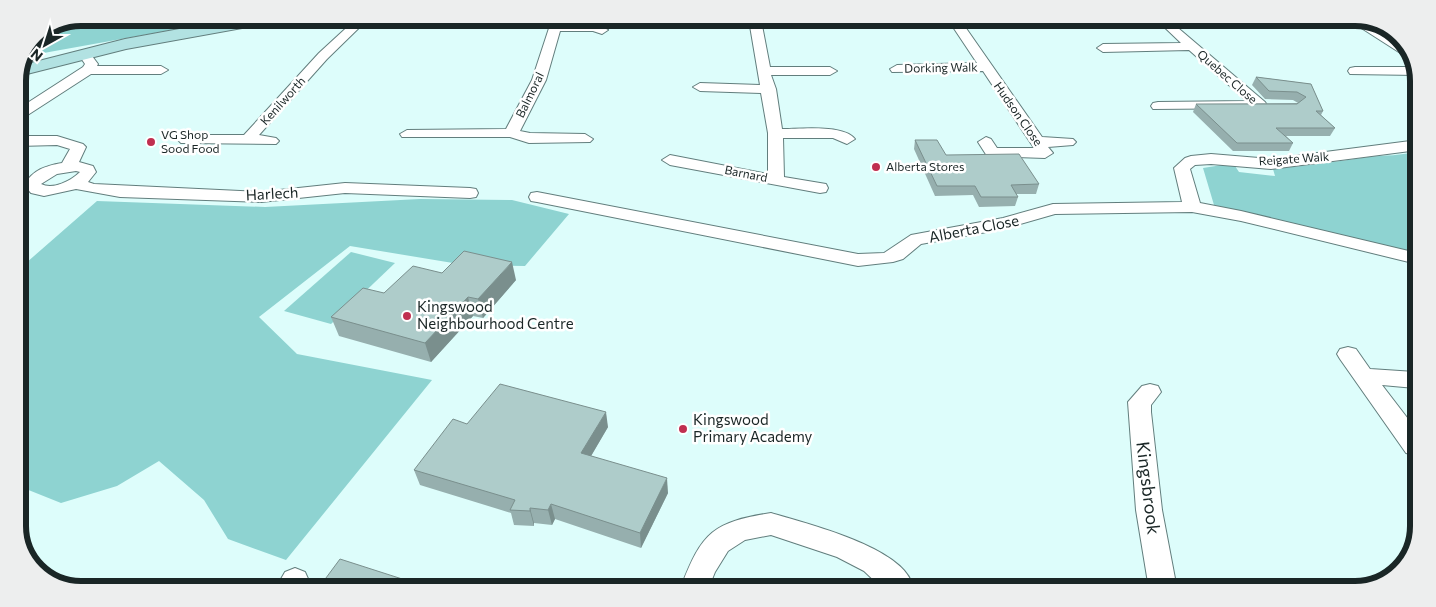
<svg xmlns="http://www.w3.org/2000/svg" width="1436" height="607" font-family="Commissioner,sans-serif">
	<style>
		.green { fill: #8ed3d1 }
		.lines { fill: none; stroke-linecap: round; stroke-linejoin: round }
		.street-casing { stroke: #627e7d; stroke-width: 2 }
		.secondary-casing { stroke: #627e7d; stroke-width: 2 }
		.street { fill: #fff; fill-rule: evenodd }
		.secondary { fill: #b2e2e2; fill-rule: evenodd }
		.wall { fill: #96afae }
		.shaded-wall { fill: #7a8f8d }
		.building { fill: #aeccca; stroke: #7a8f8d }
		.poi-dot { fill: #c02f50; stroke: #fff; stroke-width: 2 }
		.labels { text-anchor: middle; stroke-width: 5; stroke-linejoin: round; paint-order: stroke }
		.far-street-label { font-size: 12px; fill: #1a2626; stroke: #fff }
		.far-poi-label { font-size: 12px; fill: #1a2626; stroke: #fff; text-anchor: start }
		.street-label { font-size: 15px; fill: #1a2626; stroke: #fff }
		.poi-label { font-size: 15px; fill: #1a2626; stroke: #fff; text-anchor: start }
		.near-street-label { font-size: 18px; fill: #1a2626; stroke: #fff }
		.rim { fill: none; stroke: #1a2626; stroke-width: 6 }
	</style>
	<rect width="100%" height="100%" fill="#ddfdfb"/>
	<!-- green -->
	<g class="green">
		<path d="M82,18H238L27,56L37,36Z"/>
		<path d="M1418,151L1417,253L1214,205L1203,168L1222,165L1235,166L1239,172L1275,176L1273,169C1305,166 1336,162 1368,157C1385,155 1401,156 1418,151Z"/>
		<path d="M420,199L512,200L569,214L525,266L465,265L350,246L259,317L297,354L432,380L286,560L228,539L204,500L159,461L117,486L61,503L26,489L18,477V270L97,201L265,207Z"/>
		<path d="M351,252L395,263L331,324L284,311Z"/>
	</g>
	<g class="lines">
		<!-- street casing -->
		<g class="street-casing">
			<g id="street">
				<path d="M356,19H368L327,59L259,135L276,138L279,141L276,144L181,143L178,140L186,135H244L319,53Z"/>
				<path d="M552,19H564L562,23H595L608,30L602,34L593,31H560L546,80L520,131L530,133L585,134L593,139L590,142L529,143L510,137H402L400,134L407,130L506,129L532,80Z"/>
				<path d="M749,20H761L770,67H830L837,71L830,75H771L776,89L782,129C799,129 844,124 855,139L847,144L833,138H783L784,177L826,184L828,188L826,192L820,193L670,165L662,160L670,155L768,174V133L761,93L700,91L693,87L700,83L760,85Z"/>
				<path d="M949,21H961L1042,137L1073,139L1076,142L1073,145L1048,147L1053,153L1045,158L987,156L978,142L986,137L991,139L997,148H1034L983,71L892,72L890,69L897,65L977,63Z"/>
				<path d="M1158,21L1171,22L1265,102L1267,105L1265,108L1153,109L1151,106L1153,103L1158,102L1247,101L1189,50L1103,52L1097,48L1103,44L1181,43Z"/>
				<path d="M1352,22C1371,22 1404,38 1411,56H1405Z"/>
				<path d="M85,51L89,52L98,64L97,66H161L168,70L161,74H91L23,118L18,119V109L83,67L85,64L79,55Z"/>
				<path d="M1355,67H1415L1417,75L1350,74L1348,71L1350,68Z"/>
				<path d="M18,136H57L83,144L86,147L79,162L93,166L96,172L88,182L94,184L261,192L345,183L470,188L476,189L478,193L476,197L470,198L345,193L261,202L120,197L76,189L44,196L31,193L24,185C33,170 45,166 62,163L70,149L57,145L18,146ZM76,171L80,172C71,181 53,190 41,184L57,174Z"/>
				<path d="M1418,140V150L1271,169L1211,164L1195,165L1190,169L1200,203L1241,211L1417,253V264L1241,221L1192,212L1055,214L1003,229L921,244L903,259L893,262L858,266L537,202L531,201L529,197L531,193L537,192L858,254L884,253L911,235L1003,218L1053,204L1182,202L1174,168L1185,158L1191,156L1211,154L1271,159Z"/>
				<path d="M1348,347L1356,349L1370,369L1415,372V388L1382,385L1415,428V455L1406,453L1340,359L1337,354L1340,349Z"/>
				<path d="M1150,384L1158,386L1161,392L1151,405V412L1162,510L1177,589H1149L1136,510L1128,402L1142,386Z"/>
				<path d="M771,513C804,523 908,548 913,588H882L864,571L837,557L771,535L745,540L728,551L715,572L709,587H681C702,532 713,522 771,513Z"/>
				<path d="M295,568L305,572L309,581L307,586H277L285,572Z"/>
			</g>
		</g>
		<!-- secondary casing -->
		<g class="secondary-casing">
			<path id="secondary" d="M239,18H278L270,23L126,49L19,76L23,65L125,39Z"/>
		</g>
		<!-- street -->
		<use href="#street" class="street"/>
		<!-- secondary -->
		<use href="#secondary" class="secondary"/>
	</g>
	<!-- wall -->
	<g class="wall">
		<path d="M1256,77L1311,84L1323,111L1321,115L1335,128L1330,136H1286L1293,143L1289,151H1233L1193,112L1196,104L1298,103L1293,100L1265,99L1252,85Z"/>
		<path d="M915,140L946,155L1039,184L1036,194H1016L1018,197L1015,206L979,207L973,195L935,196L914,149Z"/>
		<path d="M442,273L516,280L483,318L473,316L431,362L339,336L331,317Z"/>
		<path d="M467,424L608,427L591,456L668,493L641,548L555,519L552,525L534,523V526L514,525L511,513L420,485L414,470Z"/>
	</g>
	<!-- shaded-wall -->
	<g class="shaded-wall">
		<path d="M512,262L516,280L483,318L478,299Z"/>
		<path d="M468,297L473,316L431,362L425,343Z"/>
		<path d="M606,412L608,427L584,468L581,453Z"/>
		<path d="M667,478L668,493L641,548L640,533Z"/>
		<path d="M551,504L555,519L552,525L548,510Z"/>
		<path d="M530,508L534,523V526L530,511Z"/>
	</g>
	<!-- building -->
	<g class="building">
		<path d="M1256,77L1311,84L1323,111H1316L1335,128H1276L1293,143H1237L1196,104H1297L1306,97L1297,92L1269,91Z"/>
		<path d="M915,140H937L946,155L1019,154L1039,184L1011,185L1018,197H981L975,186H937Z"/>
		<path d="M464,251L512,262L478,299L468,297L425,343L331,317L363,288L384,293L413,266L442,273Z"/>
		<path d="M500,384L606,412L581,453L667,478L640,533L551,504L548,510L530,508V511L510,510L515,500L414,470L453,419L467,424Z"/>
		<path d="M340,559L424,586H320Z"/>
	</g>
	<!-- markers -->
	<g class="poi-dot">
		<circle cx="151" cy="142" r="5"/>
		<circle cx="876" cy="167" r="5"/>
		<circle cx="407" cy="316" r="5"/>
		<circle cx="683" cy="429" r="5"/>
	</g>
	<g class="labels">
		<!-- far-street labels -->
		<g class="far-street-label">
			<text transform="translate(941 68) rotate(-1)" y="4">Dorking Walk</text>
			<text transform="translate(1227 77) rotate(41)" y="4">Quebec Close</text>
			<text transform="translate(530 95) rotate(-64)" y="4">Balmoral</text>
			<text transform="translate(283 101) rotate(-48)" y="4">Kenilworth</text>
			<text transform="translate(1018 114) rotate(55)" y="4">Hudson Close</text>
			<text transform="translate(1294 159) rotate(-4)" y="4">Reigate Walk</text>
			<text transform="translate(746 174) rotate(11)" y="4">Barnard</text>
		</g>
		<!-- far-poi labels -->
		<g class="far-poi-label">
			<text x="161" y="139">VG Shop<tspan x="161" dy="14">Sood Food</tspan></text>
			<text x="886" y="171">Alberta Stores</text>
		</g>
		<!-- street labels -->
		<g class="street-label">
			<text transform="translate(272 194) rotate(-3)" y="5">Harlech</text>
			<text transform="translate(974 229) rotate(-11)" y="5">Alberta Close</text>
		</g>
		<!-- poi labels -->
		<g class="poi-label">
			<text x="417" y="312">Kingswood<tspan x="417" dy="17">Neighbourhood Centre</tspan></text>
			<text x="693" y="425">Kingswood<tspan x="693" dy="17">Primary Academy</tspan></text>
		</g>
		<!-- near-street labels -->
		<g class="near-street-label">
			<text transform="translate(1148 488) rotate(83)" y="6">Kingsbrook</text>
		</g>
	</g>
	<!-- crop -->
	<path d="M0 0H1436V607H0ZM81 26H1355A55 55 0 0 1 1410 81V526A55 55 0 0 1 1355 581H81A55 55 0 0 1 26 526V81A55 55 0 0 1 81 26Z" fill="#edeeee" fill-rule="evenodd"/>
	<path class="rim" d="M81 26H1355A55 55 0 0 1 1410 81V526A55 55 0 0 1 1355 581H81A55 55 0 0 1 26 526V81A55 55 0 0 1 81 26Z"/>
	<!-- north arrow -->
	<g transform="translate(45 45) rotate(219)" stroke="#ffffff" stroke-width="4" paint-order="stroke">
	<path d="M0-4L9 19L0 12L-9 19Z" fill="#1a2626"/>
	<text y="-8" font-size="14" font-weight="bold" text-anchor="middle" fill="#1a2626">N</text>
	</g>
</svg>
